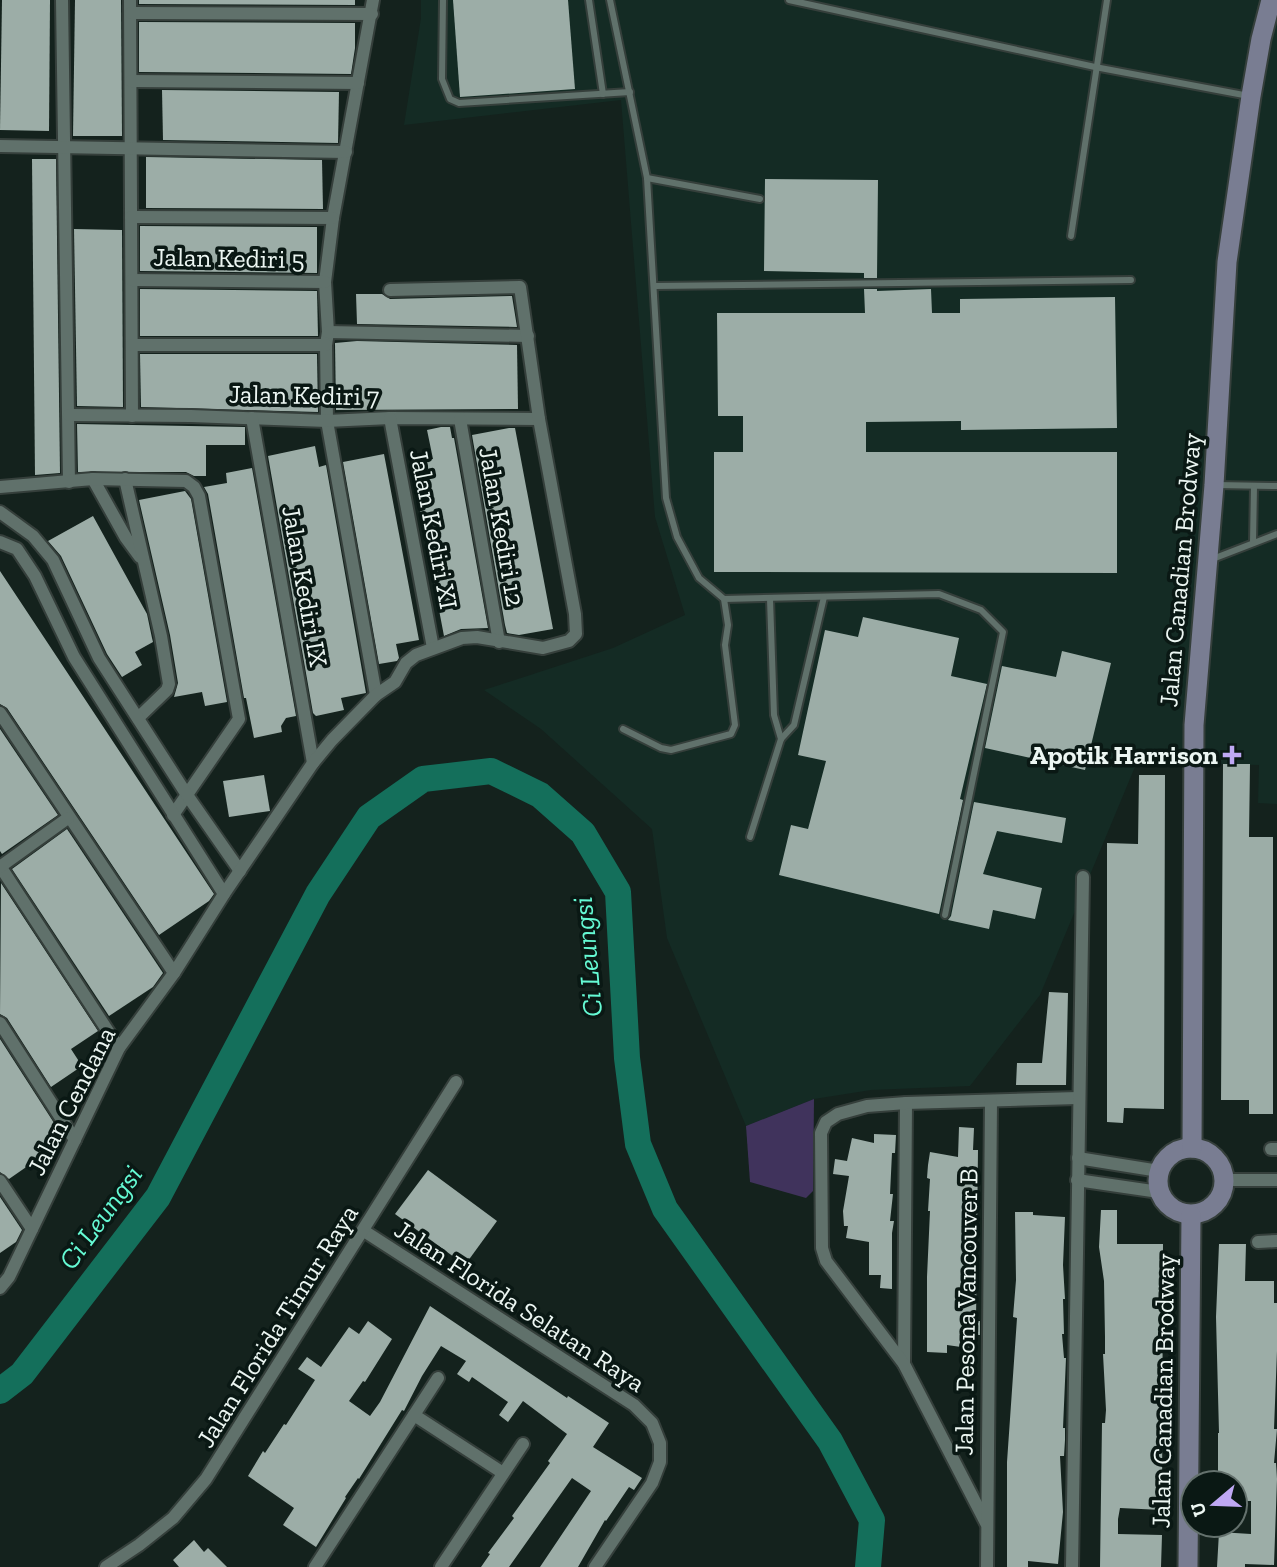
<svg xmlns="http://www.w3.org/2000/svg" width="1277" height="1567" font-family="'Zilla Slab',serif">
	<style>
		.built { fill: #142b24 }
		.green { fill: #40335c }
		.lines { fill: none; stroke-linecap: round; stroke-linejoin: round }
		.river { stroke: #146f5b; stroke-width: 26 }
		.building { fill: #9cada7 }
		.lane-casing { stroke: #353f3b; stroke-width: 10 }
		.street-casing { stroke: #353f3b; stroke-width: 16 }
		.secondary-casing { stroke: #353f3b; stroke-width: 23 }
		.lane { stroke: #60716b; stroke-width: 6 }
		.street { stroke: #60716b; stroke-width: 12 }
		.secondary { stroke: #797d92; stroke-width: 19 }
		.poi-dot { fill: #bfa8f4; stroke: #0a1814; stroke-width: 2.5 }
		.labels { text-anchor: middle; stroke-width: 7; stroke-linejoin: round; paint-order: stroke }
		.street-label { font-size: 26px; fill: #ecf6f2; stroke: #0a1814 }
		.poi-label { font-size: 26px; font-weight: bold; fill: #ecf6f2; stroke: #0a1814; text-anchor: end }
		.water-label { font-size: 28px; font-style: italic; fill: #65fad4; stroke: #0a1814 }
	</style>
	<rect width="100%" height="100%" fill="#14221d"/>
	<!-- built -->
	<path class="built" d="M421,0H1277V804L1258,803L1259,765L1137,762L1040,995L970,1086L871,1090L814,1099L746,1126L667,938L652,829L541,729L484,690L613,648L685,615L655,517L621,100L404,125L421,18Z"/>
	<!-- green -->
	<path class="green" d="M814,1099L813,1191L806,1198L750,1182L746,1126Z"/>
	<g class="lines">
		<!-- river -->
		<path class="river" d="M0,1391L22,1374L158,1197L318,894L369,817L423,779L491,771L540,795L583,833L618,892L627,1058L638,1144L665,1209L830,1441L872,1520L868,1567"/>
	</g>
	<!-- building -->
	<g class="building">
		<path d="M2,0H50L49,131L0,130Z"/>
		<path d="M75,0H121L122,136H73Z"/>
		<path d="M139,0H355V5L139,4Z"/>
		<path d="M453,0H568L575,89L460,97Z"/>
		<path d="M139,22L355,23V48L351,74L139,72Z"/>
		<path d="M162,90L339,92L338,143L163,140Z"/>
		<path d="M146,157L322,160L323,209L146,208Z"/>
		<path d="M32,159H56L60,473L35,475Z"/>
		<path d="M765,179L878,180L877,278H864V273L764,271Z"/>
		<path d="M140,226L317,227V273L140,271Z"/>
		<path d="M74,229L122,230L123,407L77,406Z"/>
		<path d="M140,289L317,291L318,336H140Z"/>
		<path d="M864,289H877V291L931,289L932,313H960V299L1115,297L1117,428L961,430V421L866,422V452H1117V573L714,572V452H743V416H718L717,313H865Z"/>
		<path d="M356,294H382L390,299L512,296L517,327L357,324Z"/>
		<path d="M357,341L517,345L518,409L336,410L335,343Z"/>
		<path d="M140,354H317L318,412L141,407Z"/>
		<path d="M77,424L245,427V445H206V476H194L186,472H78Z"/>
		<path d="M441,427H450L452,438H454L488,628L461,629L444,636L411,463L433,459L427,430Z"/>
		<path d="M509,428H515L553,629L519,635L507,633L505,625L472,435Z"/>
		<path d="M315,446L319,467L326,465L366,693L341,698L344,710L316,716L313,713L268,456Z"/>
		<path d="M384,454L419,640L396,644L399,658L397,661L379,664L343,462Z"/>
		<path d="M252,468L296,716L286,718L281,726L282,732L254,738L246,698H244L208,494L204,487L227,483L226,473Z"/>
		<path d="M185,491L191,499L227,702L205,706L202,692L174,697L178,683L170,635L139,500Z"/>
		<path d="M93,516L147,614L152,638L153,642L135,652L142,665L122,677L107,654L61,556L48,541Z"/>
		<path d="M0,571L214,894L209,901L159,935L7,708L0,704Z"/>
		<path d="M863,617L959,638L951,676L987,684L960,799L963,800L939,914L779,875L791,825L808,829L826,761L798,755L825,630L858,637Z"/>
		<path d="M1062,651L1111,663L1085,770L985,748L1002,666L1056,677Z"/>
		<path d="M0,729L58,815L2,854L0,851Z"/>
		<path d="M1223,764H1250L1249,837H1273V1114H1249V1100H1221Z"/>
		<path d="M264,775L270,811L229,817L223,781Z"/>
		<path d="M1139,775H1165L1164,1109L1124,1108L1123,1123L1107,1122V843L1138,844Z"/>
		<path d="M974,802L1066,818L1062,843L997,831L983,874L1042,888L1035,919L993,910L989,929L948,920L951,916Z"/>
		<path d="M67,829L163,973L153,987L109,1016L12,869Z"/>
		<path d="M1,883L98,1031L71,1049L82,1066L51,1087L7,1018L0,1014Z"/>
		<path d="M1049,992L1068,993L1066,1085H1016L1017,1063H1042Z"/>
		<path d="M0,1039L65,1140L9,1179L0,1172Z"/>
		<path d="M959,1127L974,1128L973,1150H978L976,1321H980V1335H977L975,1349L947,1345V1353L927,1352V1277L930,1211H928L930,1179L927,1178L928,1165L930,1152L958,1157Z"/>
		<path d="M874,1134L896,1135L895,1153H892L890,1194H893L890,1221H894L892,1233V1289L880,1288L881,1275H869V1242L846,1238L848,1226H844L843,1211L849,1176L833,1174L835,1159L847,1161L852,1138L874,1143Z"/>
		<path d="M428,1170L497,1221L465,1265L395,1214Z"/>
		<path d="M0,1197L22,1230L16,1242L0,1253Z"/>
		<path d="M1101,1210H1117V1244H1163L1162,1510L1120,1508L1118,1519V1534L1162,1535L1161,1567H1100L1102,1423H1105L1106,1410L1103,1354H1105V1337L1104,1281L1099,1247Z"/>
		<path d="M1015,1212H1033V1215L1065,1217L1063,1265L1065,1299H1063L1064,1334H1062L1064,1358H1066L1063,1428H1065V1440L1064,1456H1060L1063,1512L1058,1564L1028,1561V1567H1007V1462L1017,1318L1013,1317L1016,1280Z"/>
		<path d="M1219,1244H1246L1245,1281H1274V1303H1277V1351L1274,1429H1277L1274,1463H1276L1277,1479L1274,1565L1245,1564V1567H1217L1219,1532L1251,1534V1501H1235V1483H1218V1433H1219L1216,1317Z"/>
		<path d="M430,1306L567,1398L568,1396L609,1423L593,1447L642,1478L634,1490L629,1487L606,1521L605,1520L578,1567H540L591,1491L572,1478L509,1567H481L490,1554L488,1553L514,1518L512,1516L550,1463L548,1461L567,1434L523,1401L508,1422L499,1415L508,1402L472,1377L469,1382L457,1374L466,1361L441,1346L422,1376L404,1411L402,1410L359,1479L358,1478L345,1497L346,1498L316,1547L283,1525L294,1508L248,1476L263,1451L265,1453L284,1424L286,1425L315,1380L298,1369L307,1357L321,1367L349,1327L359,1334L368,1321L392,1339L365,1382L363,1381L349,1401L370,1416L380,1402Z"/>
		<path d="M194,1540L204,1552L208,1548L227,1567H179L173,1560Z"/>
	</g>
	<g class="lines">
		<!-- lane casing -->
		<g class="lane-casing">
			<g id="lane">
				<path d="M443,0L442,79L450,99L459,103L630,92"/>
				<path d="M589,0L603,94"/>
				<path d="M610,0L647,178L666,498L677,537L699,578L724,599L728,625L725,645L735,725L731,734L671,750L661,748L623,729"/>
				<path d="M789,0L1095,67L1249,96"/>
				<path d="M647,178L760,199"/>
				<path d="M1071,236L1107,0"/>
				<path d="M655,286L1131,280"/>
				<path d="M1216,485L1277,486"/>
				<path d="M1253,543L1254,486"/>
				<path d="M1210,560L1277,534"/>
				<path d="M724,599L939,594L981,610L1003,632L945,915"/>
				<path d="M770,599L774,715L781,739"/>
				<path d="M750,837L781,739L794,725L824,597"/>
			</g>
		</g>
		<!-- street casing -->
		<g class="street-casing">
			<g id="street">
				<path d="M62,0L69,482"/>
				<path d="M130,0L132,416"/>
				<path d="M373,0L333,218L325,282L328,332L326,345L327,421L376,695"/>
				<path d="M131,13L372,14"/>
				<path d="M131,81L358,83"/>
				<path d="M0,146L346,152"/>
				<path d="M131,217L333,218"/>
				<path d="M132,280L325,282"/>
				<path d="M328,332L528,336"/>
				<path d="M132,345H326"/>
				<path d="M69,415L191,416L327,421L390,418L539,419"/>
				<path d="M252,418L313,763"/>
				<path d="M390,418L433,648"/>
				<path d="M460,419L499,642"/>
				<path d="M93,479L126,538L140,557"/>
				<path d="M125,479L161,636L169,684L167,690L138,718"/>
				<path d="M0,487L93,479L186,481L194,487L199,496L239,719L173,815"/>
				<path d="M0,512L33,536L53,560L99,658L187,795L240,871"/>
				<path d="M0,542L17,549L35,576L74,657L224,894"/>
				<path d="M0,713L174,973"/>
				<path d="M0,866L119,1048"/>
				<path d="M0,867L68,818"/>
				<path d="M0,1023L75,1140"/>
				<path d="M1271,1149H1277"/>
				<path d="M1078,1158L1159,1171"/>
				<path d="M1077,1180L1159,1192"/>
				<path d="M1225,1180H1277"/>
				<path d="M0,1181L32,1229"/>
				<path d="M364,1231L634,1405L652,1423L660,1443V1462L652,1483L595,1567"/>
				<path d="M1258,1242L1277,1241"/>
				<path d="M0,1288L9,1277L119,1048L174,973L224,894L313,763L332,740L376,695L395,682L406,663L416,655L462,638L477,637L543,648L569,641L576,634L575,614L539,419L520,287L390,290"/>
				<path d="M904,1364L906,1103"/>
				<path d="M414,1415L503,1473"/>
				<path d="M986,1523L904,1364L826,1261L822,1248L821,1133L826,1122L838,1114L867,1106L906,1103L1078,1098"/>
				<path d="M106,1567L139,1545L173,1518L206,1479L456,1082"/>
				<path d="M315,1567L438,1378"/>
				<path d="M441,1567L523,1444"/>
				<path d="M987,1567L991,1101"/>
				<path d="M1072,1567L1083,877"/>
			</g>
		</g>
		<!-- secondary casing -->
		<g class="secondary-casing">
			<g id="secondary">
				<circle cx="1191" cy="1181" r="33"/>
				<path d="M1192,1148L1194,725L1214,485L1227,262L1251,96L1261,39L1271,0"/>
				<path d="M1188,1567L1191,1215"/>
			</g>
		</g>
		<!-- lane -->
		<use href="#lane" class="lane"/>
		<!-- street -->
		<use href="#street" class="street"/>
		<!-- secondary -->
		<use href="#secondary" class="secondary"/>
	</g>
	<!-- markers -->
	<path class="poi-dot" d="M1228.5 744.5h7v7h7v7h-7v7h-7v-7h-7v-7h7z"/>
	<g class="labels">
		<!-- street labels -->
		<g class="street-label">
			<text transform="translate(229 258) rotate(1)" y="9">Jalan Kediri 5</text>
			<text transform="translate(304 395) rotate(1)" y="9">Jalan Kediri 7</text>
			<text transform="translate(502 527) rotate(80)" y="9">Jalan Kediri 12</text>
			<text transform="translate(434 529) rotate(79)" y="9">Jalan Kediri XI</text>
			<text transform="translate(1180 570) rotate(-85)" y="9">Jalan Canadian Brodway</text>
			<text transform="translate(305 586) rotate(80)" y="9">Jalan Kediri IX</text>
			<text transform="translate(71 1101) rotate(-63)" y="9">Jalan Cendana</text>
			<text transform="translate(520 1306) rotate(33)" y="9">Jalan Florida Selatan Raya</text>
			<text transform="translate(966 1312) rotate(-89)" y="9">Jalan Pesona Vancouver B</text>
			<text transform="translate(277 1326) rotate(-58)" y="9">Jalan Florida Timur Raya</text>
			<text transform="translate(1163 1391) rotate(-89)" y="9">Jalan Canadian Brodway</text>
		</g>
		<!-- poi labels -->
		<g class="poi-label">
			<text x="1218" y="764">Apotik Harrison</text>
		</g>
		<!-- water labels -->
		<g class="water-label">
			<text transform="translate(587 957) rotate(-95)" y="10">Ci Leungsi</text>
			<text transform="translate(100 1217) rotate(-54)" y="10">Ci Leungsi</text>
		</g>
	</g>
	<!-- north arrow -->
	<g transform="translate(1214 1504) rotate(251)"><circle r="33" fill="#0a1814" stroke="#64716d" stroke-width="2"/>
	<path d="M0-5L12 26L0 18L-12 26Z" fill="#bfa8f4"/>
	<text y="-10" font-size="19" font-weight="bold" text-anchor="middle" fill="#ecf6f2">U</text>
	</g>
</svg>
